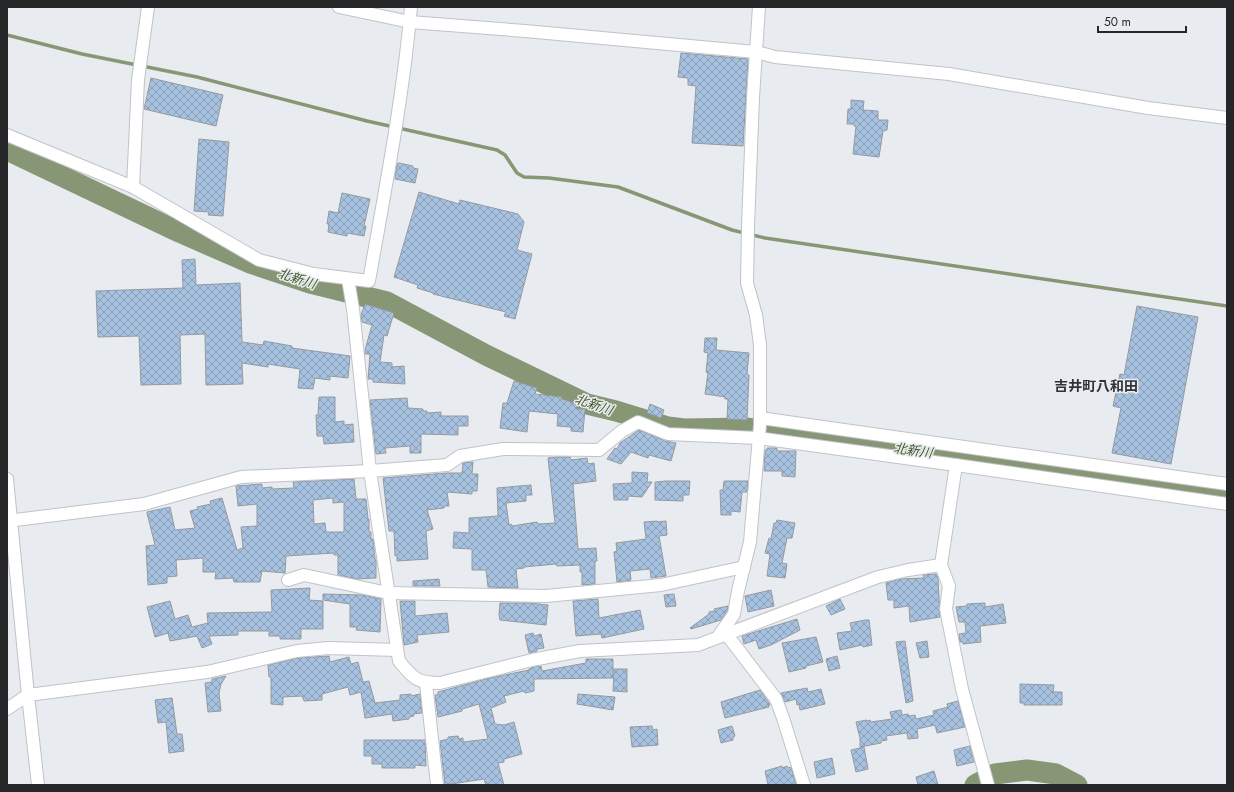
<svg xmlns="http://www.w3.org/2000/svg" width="1234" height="792" font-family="Jost,'Noto Sans JP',sans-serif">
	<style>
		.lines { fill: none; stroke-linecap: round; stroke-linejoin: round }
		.stream { stroke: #879775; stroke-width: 3.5 }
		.river { stroke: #879775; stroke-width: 21 }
		.building { fill: url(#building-cross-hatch); stroke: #959a9e; fill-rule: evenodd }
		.minor-casing { stroke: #bfc3c8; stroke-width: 14 }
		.minor { stroke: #fff; stroke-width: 12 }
		.labels { text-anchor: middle; stroke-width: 3; stroke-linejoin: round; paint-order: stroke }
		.water-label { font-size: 13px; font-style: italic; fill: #435925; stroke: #e8ecf1 }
		.quarter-label { font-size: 14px; font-weight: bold; fill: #2f3336; stroke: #e8ecf1 }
	</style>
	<defs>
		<pattern id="building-cross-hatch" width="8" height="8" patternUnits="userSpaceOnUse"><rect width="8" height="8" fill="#a7c2e0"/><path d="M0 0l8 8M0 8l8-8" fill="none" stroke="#889db6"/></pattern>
	</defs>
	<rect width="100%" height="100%" fill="#e8ecf1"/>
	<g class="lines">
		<!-- stream -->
		<path class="stream" d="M7,35L82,54L197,77L367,121L497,150L505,155L517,173L524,177L549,178L618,187L732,230L765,238L1227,306"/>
		<!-- river -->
		<g class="river">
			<path d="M7,150L179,232L250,263L310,283L387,302L486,355L587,404L616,411L668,427L684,429L746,428L818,437L1227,494"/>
			<path d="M975,785L995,774L1027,770L1056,774L1077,785"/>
		</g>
	</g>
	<!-- building -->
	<g class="building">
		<path d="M681,53L748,59L743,146L692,143L696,86L688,85V78L678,77Z"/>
		<path d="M151,78L223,95L216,126L144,109Z"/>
		<path d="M851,100L864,101L863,110L878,111V120H888L887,130L883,131L879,157L853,154L856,126H854V124H847L848,109H851Z"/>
		<path d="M199,139L229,142L223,216L208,215L209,212L194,211Z"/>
		<path d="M399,163L413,166V168L418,169L415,183L395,179L397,164Z"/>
		<path d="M419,192L459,204L460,200L518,214L524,222L517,250L532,254L515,319L504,316L506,312L433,294V293L417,288L418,285L394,277Z"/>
		<path d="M342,193L370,199L364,226H366L364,236L347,233V236L328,232L329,224H327L329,211L338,213Z"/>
		<path d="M195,259L196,285L240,283L242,342L263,345L264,341L292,346V348L350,356L348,378L330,376V380L315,378L313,389L298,388L300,369L268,364V367L242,363L243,384L206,385L205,334L180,335L181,384L141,385L139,336L98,337L96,291L183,288L182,260Z"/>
		<path d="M365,304L394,313L387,336L384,335L380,362L392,363V367L404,366L405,384L373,382V379H368L370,354H365V350L372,325L362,322L361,315Z"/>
		<path d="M1137,306L1198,317L1171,464L1112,453L1121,408L1113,406L1120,374L1124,375Z"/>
		<path d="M705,338H717L716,350L749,353L747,374L749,375L747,420L727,419L728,399H725V397L705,394L708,373L706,372L708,353L704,352Z"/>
		<path d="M514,381L537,388L535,394L562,397V399L577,404L576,409H585L583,432L571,431V427L557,426L558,414L529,411L527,432L500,428L503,403H507Z"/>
		<path d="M319,397H335V422L344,421V425L353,424L354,442L324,444L323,436H317L316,415H318Z"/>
		<path d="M407,398L408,408L423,409V411H427V413L441,412V416H468V426H458V435L421,434V453H410V446L385,448L386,453L376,454L370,400Z"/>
		<path d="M650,404L664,410L661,418L647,413Z"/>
		<path d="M639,430L665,441L676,443L671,461L649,455L648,458L631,452L621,464L607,459L615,448L617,449L620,443Z"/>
		<path d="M767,448H777V451H796L795,477L782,476V471H764L765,450L767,451Z"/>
		<path d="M556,457H570L571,460L587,458L588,464L594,463L596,481L573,484L578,549L596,548L597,561H595V584L582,585V572H580V565L557,566L556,564L524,567V568L516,569L518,588L488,587L486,570H472V549L453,548L454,532L469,533V518L498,516L497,488L531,485L532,495H526V501L506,503L509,525L511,524L512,526L537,522L538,524L555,523L548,458Z"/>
		<path d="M473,462L472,474H478L477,491H472V494L447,492L449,506H444V508L427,510L433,529L426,531L428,559L397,561V555L395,556L394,531H389L383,478L447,473H462L463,463Z"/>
		<path d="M632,472L648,473L647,482H652L642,497L628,496V500H614L613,484L632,483Z"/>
		<path d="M354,479L356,499H366L368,519H369V532H371V539H373L375,559L376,560V578L357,579L338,575V555H334V553L286,556L285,573L262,571L260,582H234L233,578L215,579L216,572H203V558L176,560L177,576L167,577V583L148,585L146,546L155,545L147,513V512L170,507L175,530L195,528L190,511L198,509L197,507L211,504L210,501L222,498L237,550L243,548L241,527L257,526V504L238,506L236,486L262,484V488L272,487V489L294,488L293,482ZM333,498V503L344,502V532H326L325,523L314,524L313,500Z"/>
		<path d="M666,481H690L689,494V495H683V501L655,500V482Z"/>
		<path d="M724,481H748L747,492H742L740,512L731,511V515H721L720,490H723Z"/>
		<path d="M777,520L795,523L792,538H787L782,563L787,564L785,578L767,576L770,554L765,553L769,538L771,539L774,523H776Z"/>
		<path d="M657,521V522L666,521L667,535L659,536L666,576L651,578L650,569L630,571L631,580L617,582L614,552L617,551L616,543L646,539L644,522Z"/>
		<path d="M936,574L938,578L940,617L910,622L909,606L894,608V600H888L886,583L901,579L924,578L923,575Z"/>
		<path d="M439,579L440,586H413V581Z"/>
		<path d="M310,588L309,600L323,601V629H301V639H280V636H269V631H238V635L209,636L212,644L202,648L197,636L170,641L168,633L155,637L147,607L170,601L175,619L188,615L192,627L208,623L207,613L272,612L271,590Z"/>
		<path d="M771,590L774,606L748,612L745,596Z"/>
		<path d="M323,594L362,595L381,599L380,632L356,630L357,627H350V604L323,600Z"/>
		<path d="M674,594L676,606L666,607L664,595Z"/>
		<path d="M598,599L599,618L640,610L644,629L602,638L601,634L576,636L573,601Z"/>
		<path d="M840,599L845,609L831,615L826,606Z"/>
		<path d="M400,601H415V616L447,613L449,632L417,635L418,642L404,645Z"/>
		<path d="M500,603H529L548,605L546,625L500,620L499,615Z"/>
		<path d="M985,603V607L1003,604L1006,623L980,626L981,642L963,644V642H960L959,634L966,633L965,622H959L956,607L967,606V604Z"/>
		<path d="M728,606L727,611L721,620L691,629L690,628L709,614V612L715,611L714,609Z"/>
		<path d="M797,619L800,630L771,645L759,649L756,640L744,644L742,636Z"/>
		<path d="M865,620H869L872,645L863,647L862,645L840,650L837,633L852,631L850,623Z"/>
		<path d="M533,633L534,636L541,634L544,648L537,649V651L529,653L525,635Z"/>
		<path d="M816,637L823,662L806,666V668L789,672L782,643Z"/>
		<path d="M905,641L913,701L906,703L896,642Z"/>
		<path d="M927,641L929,657L920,658L916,643Z"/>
		<path d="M329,656L330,662L349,657L351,664L358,662L363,682L369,681L375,703L400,700V695L411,694V696L420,694L422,713L413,714L414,716L409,717V719L393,721L392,714L365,718L361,692L350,695L348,687L322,694V700L304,701L302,696L283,697V705L271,704V677H269L268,665L298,658Z"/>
		<path d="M837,656L840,668L829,671L826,659Z"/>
		<path d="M586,659H613V678L534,679V691L525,693L524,691L504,696L506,702L491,708L495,724L504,725L514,722L522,754L504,759V762L498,763L504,785H486L484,779L445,785L440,741L448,739V737L458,736L459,739L463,738V742L488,739L479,704L462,709V711L438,717L435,695H438V692L490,678L529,670V669L534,667L541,666L542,671L586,663Z"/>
		<path d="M614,669H627V692L613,691Z"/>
		<path d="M226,676L221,684L219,693L221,711L208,712L205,683L212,682V679Z"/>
		<path d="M1020,684L1054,685L1053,692H1062V705H1024V703H1020Z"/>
		<path d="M807,688L808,692L821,689L825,704L800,710L799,704L797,705L796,699L785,702L781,693Z"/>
		<path d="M760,690L769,703L770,705H768L769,707L725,718L721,702Z"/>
		<path d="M578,694L615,697L613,710L577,704Z"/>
		<path d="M172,698L177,734H182L184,751L169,753L166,722L158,723L155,700Z"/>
		<path d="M958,701L965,727L937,733L935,725L917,729L918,738L908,739L907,733L886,736L887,740L881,741V743L860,747V738L856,722L867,720V721L870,720L871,722L892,719L890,712L901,710L902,715L908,714L909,716L915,715L916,719L934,715L933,711L948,707L947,704Z"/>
		<path d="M652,726L653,730L657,729L658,745L632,747L630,727Z"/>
		<path d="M732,726L735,736L733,737V740L721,743L718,730Z"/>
		<path d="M364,740H425L426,766L415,765V768H382V764H372V756H364Z"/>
		<path d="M970,746L974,762L957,766L954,750Z"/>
		<path d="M864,747L868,769L856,772L851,750Z"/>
		<path d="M832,758L835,774L817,778L814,762Z"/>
		<path d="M782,766V768L787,766L788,768L791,767L796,785H768L765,771Z"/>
		<path d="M934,771L938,785H918L916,777Z"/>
	</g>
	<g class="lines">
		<!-- minor casing -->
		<g class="minor-casing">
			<g id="minor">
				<path d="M339,7L410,22L525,31L756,52L775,57L949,74L1148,108L1227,118"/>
				<path d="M7,135L133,187L259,260L314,274L369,281C385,190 403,99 411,7"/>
				<path d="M133,187L138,80L148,7"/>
				<path d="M348,279L353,309L370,471L399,661C413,678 416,683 440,683L532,660L580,651L698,645L878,577L908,570L941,565"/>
				<path d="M760,418L1227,484"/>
				<path d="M956,465L941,565L949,586L946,609L962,689L988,785"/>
				<path d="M7,479L28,695"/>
				<path d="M7,521L144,504L241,477L370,471L447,465L460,456L503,449L599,450L622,431L638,422L668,434L758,438L956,465L1227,504"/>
				<path d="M288,580L304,575L388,593L546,596L661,585L744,567"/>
				<path d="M727,635L776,699L783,718L804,785"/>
				<path d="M718,637L734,614L738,591L750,542L760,425V345L756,315L747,283L748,226L753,97L759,7"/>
				<path d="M426,683L437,785"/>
				<path d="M27,697L29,704L38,785"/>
				<path d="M7,709L28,695L207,672L297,651L328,648L397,650"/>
			</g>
		</g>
		<!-- minor -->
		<use href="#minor" class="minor"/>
	</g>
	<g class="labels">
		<!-- water labels -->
		<g class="water-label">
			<text transform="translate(297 278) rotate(18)" y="5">北新川</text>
			<text transform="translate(594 404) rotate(19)" y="5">北新川</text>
			<text transform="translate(913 450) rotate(8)" y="5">北新川</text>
		</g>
		<!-- quarter labels -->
		<g class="quarter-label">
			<text x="1096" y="391">吉井町八和田</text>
		</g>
	</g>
	<!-- border -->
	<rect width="1234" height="792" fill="none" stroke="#252628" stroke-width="16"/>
	<!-- scale -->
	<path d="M1098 26v6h88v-6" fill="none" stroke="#252628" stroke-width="2"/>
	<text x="1104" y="26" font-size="12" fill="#252628" stroke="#e8ecf1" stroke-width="3" paint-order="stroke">50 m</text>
</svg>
